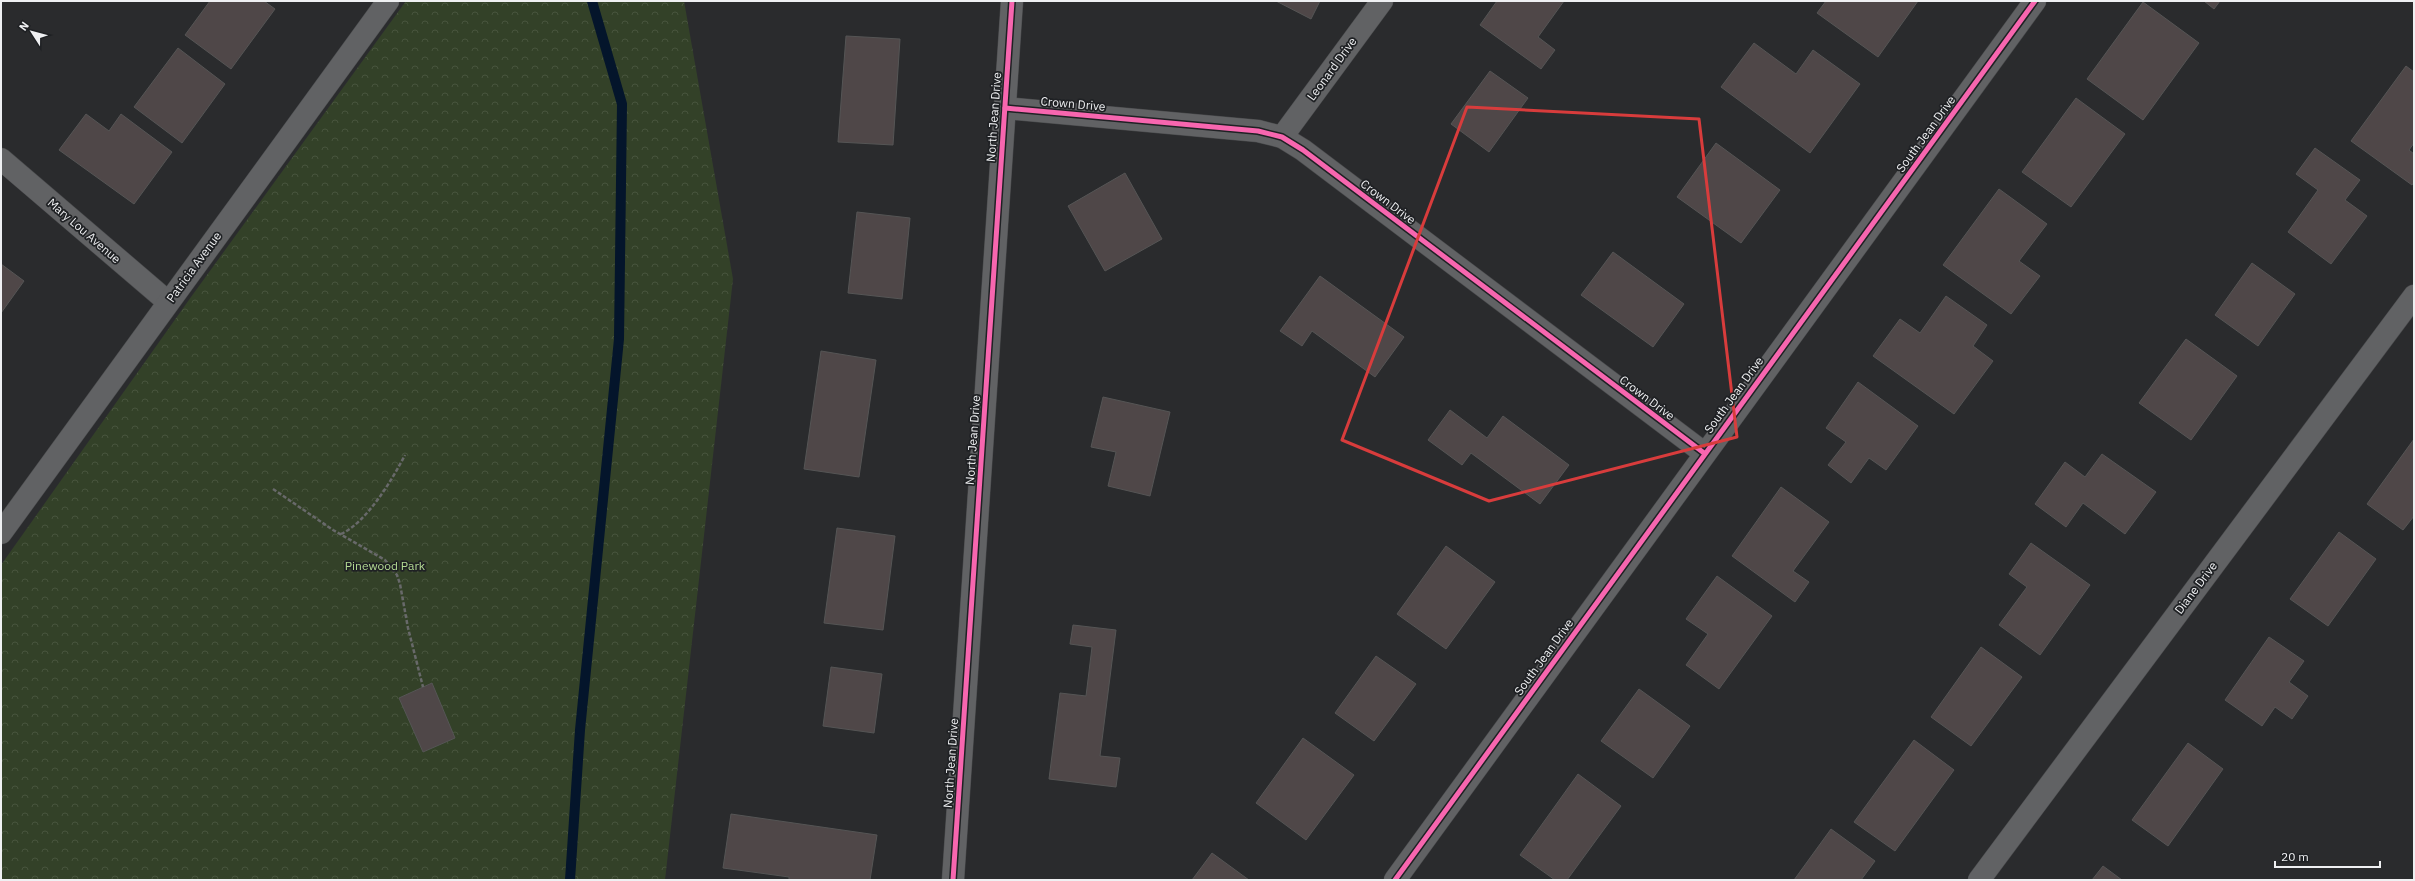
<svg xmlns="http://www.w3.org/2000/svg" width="2415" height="881" font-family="'IBM Plex Sans',sans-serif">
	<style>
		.forest { fill: url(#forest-crowns) }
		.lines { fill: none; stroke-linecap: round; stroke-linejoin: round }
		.stream { stroke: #04152b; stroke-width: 10 }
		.building { fill: #4f4748; stroke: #555 }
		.street-casing { stroke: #47484a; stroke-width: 23 }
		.path { stroke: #68696a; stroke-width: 2.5; stroke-dasharray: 4 2; stroke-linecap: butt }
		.street { stroke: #616264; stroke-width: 22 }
		.cycleway-casing { stroke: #1f2124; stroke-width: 8 }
		.cycleway { stroke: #f766af; stroke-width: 5 }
		.marked { fill: none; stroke: #d83c3c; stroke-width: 3; stroke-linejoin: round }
		.labels { text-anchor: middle; stroke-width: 3.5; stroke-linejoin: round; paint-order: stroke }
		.street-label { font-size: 12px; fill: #eff0f2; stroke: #1f2124 }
		.park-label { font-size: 12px; fill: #b3da93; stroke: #1f2124 }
	</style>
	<defs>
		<pattern id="forest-crowns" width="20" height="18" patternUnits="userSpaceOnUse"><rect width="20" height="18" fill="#334128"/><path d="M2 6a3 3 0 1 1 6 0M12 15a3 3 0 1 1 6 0" fill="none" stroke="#47543d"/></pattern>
	</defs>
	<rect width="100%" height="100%" fill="#2a2b2d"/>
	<!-- forest -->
	<path class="forest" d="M406,1H684L733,279L665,880H1V565L191,297Z"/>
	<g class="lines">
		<!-- stream -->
		<path class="stream" d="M570,880L580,730L619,339L622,104L592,1"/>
	</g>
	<!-- building -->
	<g class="building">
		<path d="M210,1H264L275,9L231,69L185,35Z"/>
		<path d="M1276,1H1320L1311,19Z"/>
		<path d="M1497,1H1564L1538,37L1555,50L1541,69L1480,25Z"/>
		<path d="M1826,1H1918L1878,57L1817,13Z"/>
		<path d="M2204,1H2220L2214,9Z"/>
		<path d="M2143,2L2199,43L2143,120L2087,79Z"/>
		<path d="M846,36L900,39L893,145L838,142Z"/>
		<path d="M1754,43L1796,74L1813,50L1860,84L1810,153L1721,87Z"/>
		<path d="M178,48L225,84L182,143L134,107Z"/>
		<path d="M2406,66L2414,72V143L2409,150L2414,154V182L2412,185L2351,141Z"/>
		<path d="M1490,71L1528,98L1489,152L1451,124Z"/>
		<path d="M2076,98L2125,134L2071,207L2022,172Z"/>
		<path d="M86,114L109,131L121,114L172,152L134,204L59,150Z"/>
		<path d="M1716,143L1780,190L1741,243L1677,197Z"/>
		<path d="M2315,148L2360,180L2345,200L2367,216L2331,264L2288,232L2318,190L2296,174Z"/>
		<path d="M1125,173L1162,239L1105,271L1068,206Z"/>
		<path d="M1999,189L2047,224L2019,261L2040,276L2011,314L1943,265Z"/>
		<path d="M857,212L910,218L902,299L848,293Z"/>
		<path d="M1613,252L1684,304L1653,347L1581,295Z"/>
		<path d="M2252,263L2295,294L2258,346L2215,315Z"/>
		<path d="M1,264L24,281L1,313Z"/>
		<path d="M1320,276L1404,337L1375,377L1312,331L1302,346L1280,331Z"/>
		<path d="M1946,296L1987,325L1973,346L1993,361L1954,414L1873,356L1900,319L1920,333Z"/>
		<path d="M2186,339L2237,376L2191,440L2139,403Z"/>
		<path d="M821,351L876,360L859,477L804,469Z"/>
		<path d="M1858,382L1918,426L1886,470L1869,458L1851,483L1828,465L1846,442L1826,428Z"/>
		<path d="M1103,397L1170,412L1150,496L1108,486L1116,452L1091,447Z"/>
		<path d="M1450,410L1487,438L1503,416L1569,465L1540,504L1471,453L1462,465L1428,440Z"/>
		<path d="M2414,439V516L2403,530L2367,504Z"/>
		<path d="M2102,454L2156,492L2125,534L2083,503L2066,527L2035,504L2065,462L2085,477Z"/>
		<path d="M1781,487L1829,522L1793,571L1809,582L1795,602L1732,556Z"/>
		<path d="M837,528L895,536L883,630L824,623Z"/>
		<path d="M2339,532L2376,559L2328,626L2290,599Z"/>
		<path d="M2031,543L2090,585L2040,655L1999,625L2027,587L2009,574Z"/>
		<path d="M1446,546L1495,582L1446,649L1397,614Z"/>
		<path d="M1717,576L1772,616L1719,689L1686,665L1708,634L1686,619Z"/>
		<path d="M1073,625L1116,630L1100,756L1120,758L1116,787L1049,779L1060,693L1086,696L1092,647L1070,644Z"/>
		<path d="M2269,637L2304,661L2289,682L2308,696L2292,719L2275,707L2262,726L2225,700Z"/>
		<path d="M1981,647L2022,677L1971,746L1931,717Z"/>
		<path d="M1376,656L1416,684L1374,741L1335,713Z"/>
		<path d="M831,667L882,674L874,733L823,726Z"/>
		<path d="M432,683L455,738L423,752L399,698Z"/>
		<path d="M1639,689L1690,726L1653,778L1601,741Z"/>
		<path d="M1303,738L1354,775L1306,840L1256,803Z"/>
		<path d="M1914,740L1954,770L1895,851L1854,822Z"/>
		<path d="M2188,743L2223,769L2168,846L2132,820Z"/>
		<path d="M1578,774L1621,806L1567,880H1555L1520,855Z"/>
		<path d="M731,814L877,835L870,880H789V877L723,868Z"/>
		<path d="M1831,829L1875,861L1861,880H1794Z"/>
		<path d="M1212,853L1249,880H1192Z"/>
		<path d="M2103,866L2122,880H2092Z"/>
	</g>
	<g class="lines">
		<!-- street casing -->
		<g class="street-casing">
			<g id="street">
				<path d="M1005,108L1258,131L1282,137L1303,150L1704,453"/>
				<path d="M1282,137L1382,1"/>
				<path d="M1,159L168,302"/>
				<path d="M1,533L388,1"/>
				<path d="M953,880L1012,1"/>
				<path d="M1395,880L2035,1"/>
				<path d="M1979,880L2414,296"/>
			</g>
		</g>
		<!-- path -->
		<g class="path">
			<path d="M273,489L333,530L385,560L397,575L400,584L408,628L423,687"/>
			<path d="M341,534C367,522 392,480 405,455"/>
		</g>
		<!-- street -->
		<use href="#street" class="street"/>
		<!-- cycleway casing -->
		<g class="cycleway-casing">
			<g id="cycleway">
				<path d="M1005,108L1258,131L1282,137L1303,150L1704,453"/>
				<path d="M953,880L1012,1"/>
				<path d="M1395,880L2035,1"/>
			</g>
		</g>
		<!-- cycleway -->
		<use href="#cycleway" class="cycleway"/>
	</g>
	<!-- marked area -->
	<path class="marked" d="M1467,107L1699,119L1737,437L1489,501L1342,440Z"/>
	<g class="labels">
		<!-- street labels -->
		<g class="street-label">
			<text transform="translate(1332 69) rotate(-54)" y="4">Leonard Drive</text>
			<text transform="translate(1073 104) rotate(5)" y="4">Crown Drive</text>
			<text transform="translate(994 117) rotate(-86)" y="4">North Jean Drive</text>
			<text transform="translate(1926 134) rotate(-54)" y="4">South Jean Drive</text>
			<text transform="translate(1388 202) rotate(37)" y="4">Crown Drive</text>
			<text transform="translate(84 231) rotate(41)" y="4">Mary Lou Avenue</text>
			<text transform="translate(194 267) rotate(-54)" y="4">Patricia Avenue</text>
			<text transform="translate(1734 395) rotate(-54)" y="4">South Jean Drive</text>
			<text transform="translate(1647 398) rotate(37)" y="4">Crown Drive</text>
			<text transform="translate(973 440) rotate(-86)" y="4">North Jean Drive</text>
			<text transform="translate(2196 588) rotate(-53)" y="4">Diane Drive</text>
			<text transform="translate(1544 657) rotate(-54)" y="4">South Jean Drive</text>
			<text transform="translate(951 763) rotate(-86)" y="4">North Jean Drive</text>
		</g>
		<!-- park labels -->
		<g class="park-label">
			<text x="385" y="570">Pinewood Park</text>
		</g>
	</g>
	<!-- border -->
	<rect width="2415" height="881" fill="none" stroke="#eff0f2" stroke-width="4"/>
	<!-- north arrow -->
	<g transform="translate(32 32) rotate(306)" stroke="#1f2124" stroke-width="3" paint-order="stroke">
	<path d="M0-3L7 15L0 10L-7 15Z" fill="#eff0f2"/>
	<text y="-6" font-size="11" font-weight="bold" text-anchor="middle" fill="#eff0f2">N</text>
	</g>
	<!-- scale -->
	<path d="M2275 861v6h105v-6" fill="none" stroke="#eff0f2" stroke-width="2"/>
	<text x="2281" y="861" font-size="12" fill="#eff0f2" stroke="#1f2124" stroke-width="3" paint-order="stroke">20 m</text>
</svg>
